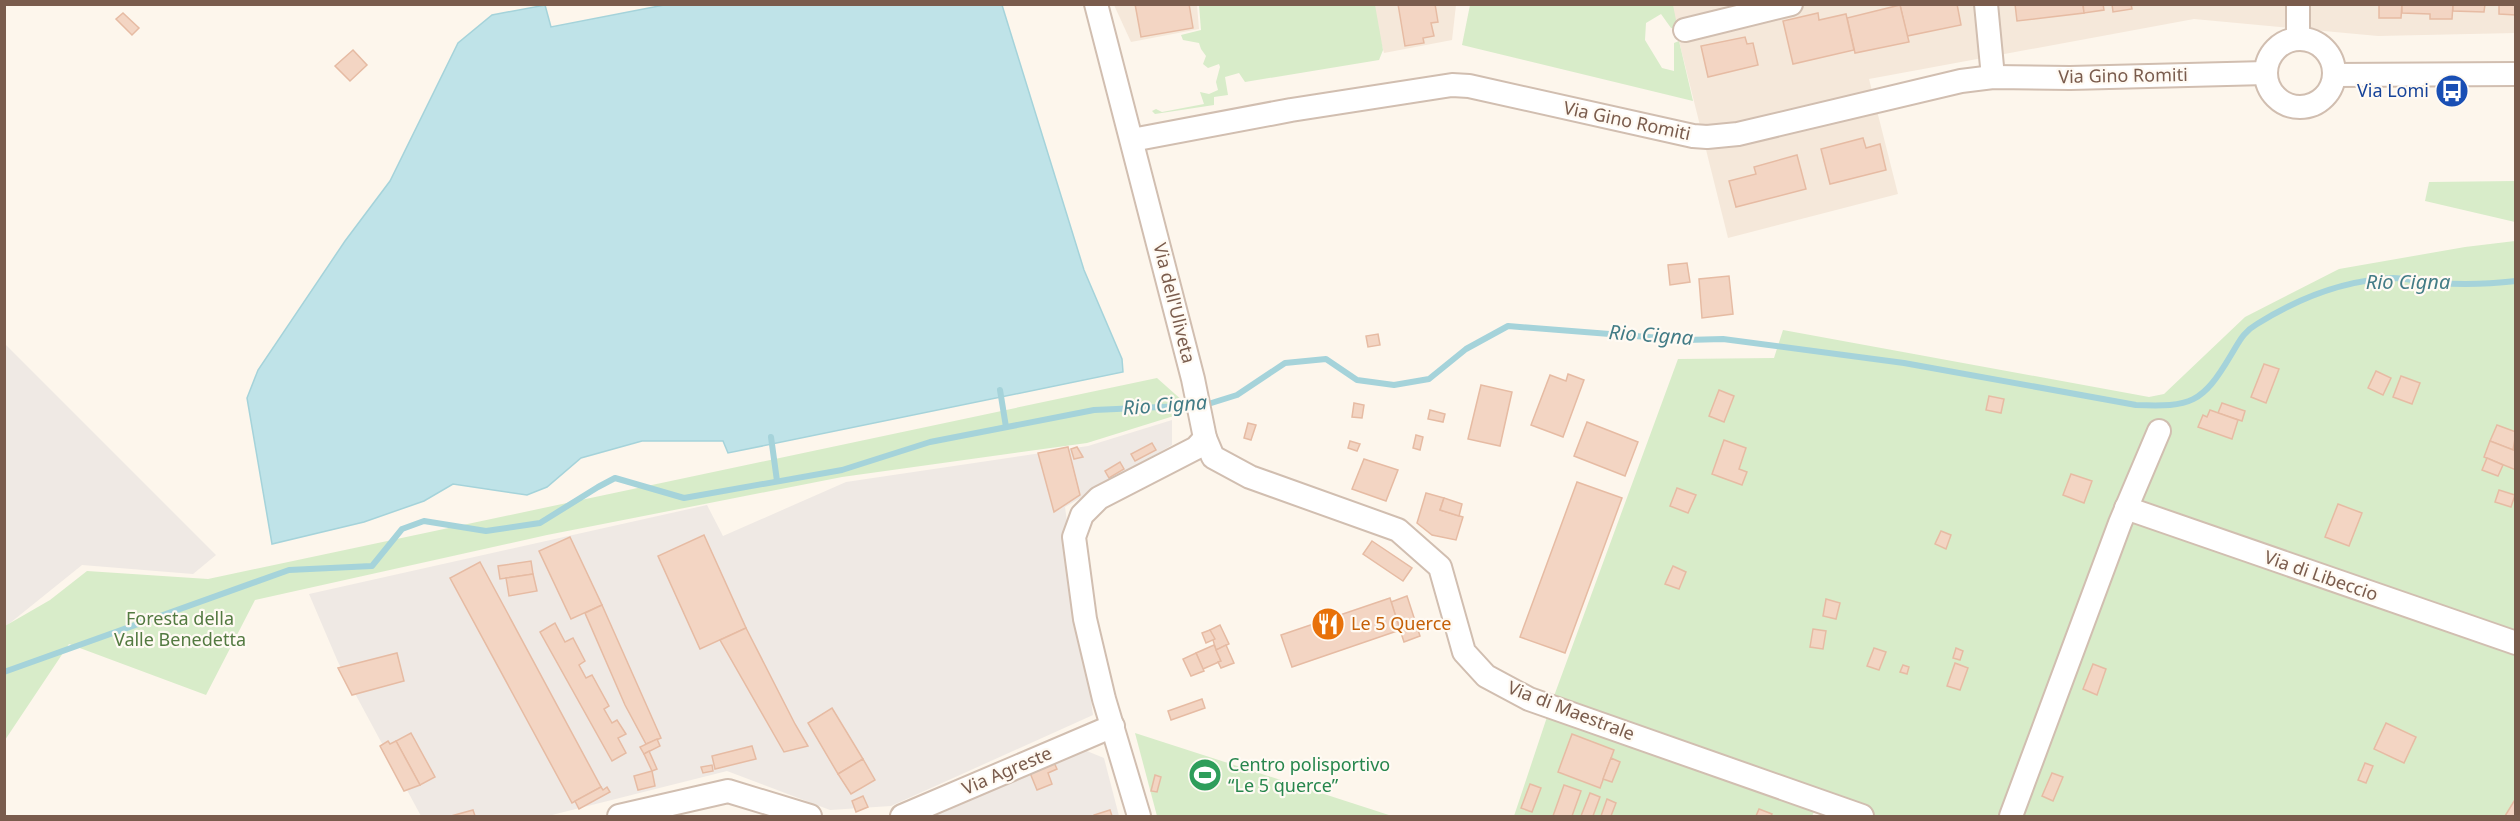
<svg xmlns="http://www.w3.org/2000/svg" width="2520" height="821" font-family="'Noto Sans',sans-serif">
	<style>
		.residential { fill: #f5e8da }
		.industrial { fill: #efe9e4 }
		.green { fill: #d8ecc9 }
		.water { fill: #bfe3e8; stroke: #a5d3da; stroke-width: 1.5 }
		.lines { fill: none; stroke-linecap: round; stroke-linejoin: round }
		.stream { stroke: #a5d3da; stroke-width: 6 }
		.building { fill: #f3d5c3; stroke: #e6bba3; stroke-width: 1.5 }
		.minor-casing { stroke: #d1beb0; stroke-width: 26 }
		.minor { stroke: #fff; stroke-width: 22 }
		.labels { text-anchor: middle; stroke-width: 4.5; stroke-linejoin: round; paint-order: stroke }
		.street-label { font-size: 18px; fill: #7a5c4d; stroke: #fffaf3 }
		.transit-label { font-size: 18px; fill: #164399; stroke: #fffaf3; text-anchor: end }
		.park-label { font-size: 18px; fill: #537a41; stroke: #fffaf3 }
		.food-label { font-size: 18px; fill: #c56008; stroke: #fffaf3; text-anchor: start }
		.leisure-label { font-size: 18px; fill: #27864d; stroke: #fffaf3; text-anchor: start }
		.water-label { font-size: 20px; font-style: italic; fill: #437c86; stroke: #fffaf3 }
	</style>
	<rect width="100%" height="100%" fill="#fdf6ec"/>
	<!-- residential -->
	<g class="residential">
		<path d="M2515,4L2516,33L2378,36L2194,19L1869,79L1898,194L1728,238L1670,5Z"/>
		<path d="M1114,5H1197L1199,29L1131,42Z"/>
		<path d="M1371,5H1456L1452,40L1384,53Z"/>
	</g>
	<!-- industrial -->
	<g class="industrial">
		<path d="M4,343L216,555L193,574L82,565L5,627Z"/>
		<path d="M1172,420V445L1065,507L1093,715L891,806L830,810L727,771L548,816H421L338,662L309,594L707,505L723,536L846,482L1088,446Z"/>
		<path d="M1077,747L1104,758L1119,816H910Z"/>
	</g>
	<!-- green -->
	<g class="green">
		<path d="M1199,5H1375L1383,50L1379,60L1245,82L1239,73L1225,77L1228,95L1214,97V105L1155,114L1152,111L1156,109L1162,112L1204,104L1200,92L1209,94L1218,90L1216,82L1220,67L1219,64L1208,68L1203,64L1206,56L1201,49L1199,43L1183,40L1181,35L1201,30Z"/>
		<path d="M1470,5H1673L1678,30L1671,28L1661,14L1646,23L1645,40L1662,68L1674,71V43L1679,41L1693,101L1462,45Z"/>
		<path d="M2515,181V222L2425,201L2429,182Z"/>
		<path d="M2515,241V816H1828L1814,812L1812,816H1514L1554,696L1678,359L1774,358L1783,330L2149,397L2164,394L2245,317L2339,269L2465,247Z"/>
		<path d="M1157,378L1193,410L1087,443L842,477L547,535L255,600L206,695L69,644L5,740V626L50,600L87,571L208,579Z"/>
		<path d="M1135,733L1392,816H1157Z"/>
	</g>
	<!-- water -->
	<path class="water" d="M545,5L551,27L664,5H1002L1084,270L1122,359L1123,372L728,453L723,441H642L581,458L547,487L527,495L453,484L424,501L364,522L272,544L247,398L258,370L345,241L390,181L458,43L492,15Z"/>
	<g class="lines">
		<!-- stream -->
		<g class="stream">
			<path d="M1000,390L1006,427"/>
			<path d="M771,437L777,481"/>
			<path d="M4,672L289,570L372,566L402,529L424,521L486,531L540,523L598,487L615,478L684,498L842,470L930,442L1094,410L1205,405L1237,395L1285,363L1326,359L1357,380L1394,385L1429,379L1466,349L1508,326L1686,340L1723,339L1904,363L2136,405C2191,407 2202,404 2231,355C2239,342 2243,332 2257,324C2297,299 2345,280 2393,278C2408,278 2423,283 2438,283C2464,285 2490,284 2516,281"/>
		</g>
	</g>
	<!-- building -->
	<g class="building">
		<path d="M1135,4H1189L1193,28L1141,37Z"/>
		<path d="M1398,4H1435L1438,22L1431,23L1434,36L1423,38L1424,43L1405,46Z"/>
		<path d="M1957,4L1961,25L1907,36L1900,5Z"/>
		<path d="M2015,4H2083L2084,13L2017,21Z"/>
		<path d="M2083,4H2103L2104,10L2084,13Z"/>
		<path d="M2112,4H2131L2132,9L2113,12Z"/>
		<path d="M2379,4H2402L2401,18H2379Z"/>
		<path d="M2402,4H2453L2452,19H2430V14L2402,13Z"/>
		<path d="M2453,4H2485L2484,12L2453,11Z"/>
		<path d="M2499,4H2516V15L2499,14Z"/>
		<path d="M1900,5L1909,42L1855,53L1847,18Z"/>
		<path d="M123,13L139,28L132,35L116,19Z"/>
		<path d="M1818,13L1819,20L1846,14L1854,50L1793,64L1783,21Z"/>
		<path d="M1745,37L1747,44L1753,43L1758,65L1708,77L1701,46Z"/>
		<path d="M353,50L367,65L350,81L335,66Z"/>
		<path d="M1863,138L1866,148L1880,144L1886,170L1830,184L1821,149Z"/>
		<path d="M1797,155L1806,189L1736,207L1729,181L1756,174L1754,167Z"/>
		<path d="M1687,263L1690,282L1670,285L1668,265Z"/>
		<path d="M1729,276L1733,314L1702,318L1699,279Z"/>
		<path d="M1378,334L1380,345L1368,347L1366,336Z"/>
		<path d="M2264,364L2279,369L2266,403L2251,397Z"/>
		<path d="M2376,371L2391,378L2383,395L2368,388Z"/>
		<path d="M1568,374L1584,380L1563,437L1531,425L1550,375L1566,381Z"/>
		<path d="M2401,376L2420,383L2412,404L2393,397Z"/>
		<path d="M1481,385L1512,392L1500,446L1468,439Z"/>
		<path d="M1719,390L1734,396L1724,422L1709,416Z"/>
		<path d="M1989,396L2004,399L2001,413L1986,410Z"/>
		<path d="M1354,403L1364,405L1362,418L1352,417Z"/>
		<path d="M2222,403L2245,411L2242,421L2218,413Z"/>
		<path d="M1430,410L1445,414L1443,422L1428,419Z"/>
		<path d="M2210,410L2238,420L2232,439L2198,427L2203,415L2207,417Z"/>
		<path d="M1587,422L1638,442L1625,476L1574,456Z"/>
		<path d="M1248,423L1256,425L1251,440L1244,438Z"/>
		<path d="M2497,425L2516,432L2513,450L2490,441Z"/>
		<path d="M1416,435L1423,437L1420,450L1413,448Z"/>
		<path d="M1724,440L1746,448L1739,469L1747,472L1742,485L1712,474Z"/>
		<path d="M1350,441L1360,444L1357,451L1348,448Z"/>
		<path d="M2490,441L2516,451V470L2484,457Z"/>
		<path d="M1152,443L1156,450L1135,461L1131,454Z"/>
		<path d="M1068,447L1080,495L1054,512L1038,453Z"/>
		<path d="M1077,447L1083,457L1074,459L1071,449Z"/>
		<path d="M2487,458L2503,465L2498,476L2482,470Z"/>
		<path d="M1364,459L1398,470L1386,501L1352,489Z"/>
		<path d="M1120,462L1124,469L1109,478L1105,471Z"/>
		<path d="M2071,474L2092,481L2084,503L2063,495Z"/>
		<path d="M1577,482L1622,498L1565,653L1520,637Z"/>
		<path d="M1677,488L1696,495L1688,513L1670,506Z"/>
		<path d="M2499,490L2515,495L2511,507L2495,502Z"/>
		<path d="M1426,493L1444,498L1440,510L1463,517L1456,540L1432,535L1417,523Z"/>
		<path d="M1444,498L1462,504L1459,516L1440,510Z"/>
		<path d="M2338,504L2362,513L2349,546L2325,537Z"/>
		<path d="M1941,531L1951,535L1946,549L1935,544Z"/>
		<path d="M704,535L746,628L700,649L658,556Z"/>
		<path d="M570,537L602,605L571,619L539,551Z"/>
		<path d="M1372,541L1412,568L1403,581L1363,554Z"/>
		<path d="M531,561L533,574L500,579L498,566Z"/>
		<path d="M480,562L601,787L572,803L450,578Z"/>
		<path d="M1673,566L1686,572L1679,589L1665,584Z"/>
		<path d="M533,574L537,591L509,596L506,578Z"/>
		<path d="M1407,596L1420,636L1404,642L1391,602Z"/>
		<path d="M1390,598L1400,630L1292,667L1281,635Z"/>
		<path d="M1826,599L1840,603L1836,619L1823,616Z"/>
		<path d="M602,605L661,738L646,744L625,705L585,613Z"/>
		<path d="M555,623L565,642L573,638L585,661L579,665L586,678L592,675L609,706L604,709L612,723L617,720L626,734L618,738L626,753L612,761L540,632Z"/>
		<path d="M1220,625L1229,644L1216,650L1210,630Z"/>
		<path d="M746,628L795,724L808,746L784,752L720,640Z"/>
		<path d="M1813,629L1826,631L1823,649L1810,647Z"/>
		<path d="M1210,630L1215,639L1206,643L1202,633Z"/>
		<path d="M1214,645L1221,661L1203,669L1196,653Z"/>
		<path d="M1226,645L1234,663L1221,668L1218,662L1221,661L1216,650Z"/>
		<path d="M1874,648L1886,652L1879,670L1867,666Z"/>
		<path d="M1956,648L1963,651L1960,660L1953,658Z"/>
		<path d="M397,653L404,681L352,695L338,668Z"/>
		<path d="M1196,653L1204,671L1191,676L1183,659Z"/>
		<path d="M1955,663L1968,668L1960,690L1947,686Z"/>
		<path d="M2093,664L2106,669L2097,695L2083,689Z"/>
		<path d="M1903,665L1909,667L1907,674L1900,672Z"/>
		<path d="M1202,699L1205,708L1171,720L1168,711Z"/>
		<path d="M832,708L863,759L838,774L808,723Z"/>
		<path d="M2386,723L2416,737L2404,763L2374,749Z"/>
		<path d="M411,733L435,777L420,785L396,741Z"/>
		<path d="M1572,734L1614,750L1600,788L1558,772Z"/>
		<path d="M657,739L660,746L644,754L640,747Z"/>
		<path d="M388,741L390,744L396,741L420,785L404,791L380,746Z"/>
		<path d="M752,746L756,759L715,769L712,756Z"/>
		<path d="M649,751L657,769L652,771L644,754Z"/>
		<path d="M1052,758L1057,769L1048,773L1052,784L1037,790L1028,768Z"/>
		<path d="M1611,758L1620,762L1612,782L1603,779Z"/>
		<path d="M863,759L875,780L851,794L838,774Z"/>
		<path d="M2365,763L2373,766L2366,783L2358,780Z"/>
		<path d="M712,765L713,771L703,773L701,767Z"/>
		<path d="M652,771L655,786L638,790L634,776Z"/>
		<path d="M2052,773L2063,777L2053,801L2042,796Z"/>
		<path d="M1155,775L1161,777L1157,792L1151,791Z"/>
		<path d="M1530,784L1541,788L1532,812L1521,808Z"/>
		<path d="M1564,785L1581,791L1572,816H1553Z"/>
		<path d="M601,787L603,790L607,787L610,792L579,809L575,801Z"/>
		<path d="M1590,793L1600,797L1593,816H1581Z"/>
		<path d="M863,796L868,807L856,812L852,801Z"/>
		<path d="M2516,798V816H2505Z"/>
		<path d="M1607,799L1616,803L1611,816H1601Z"/>
		<path d="M1759,809L1772,814L1771,816H1756Z"/>
		<path d="M473,810L475,816H451Z"/>
		<path d="M1110,810L1112,816H1094V815Z"/>
	</g>
	<g class="lines">
		<!-- minor casing -->
		<g class="minor-casing">
			<g id="minor">
				<path d="M1096,4L1193,379L1205,438L1196,448L1099,498L1082,515L1074,537L1085,619L1104,699L1139,816"/>
				<path d="M1986,4L1993,77"/>
				<path d="M1685,30L1791,4"/>
				<path d="M2298,39V4"/>
				<circle cx="2300" cy="73" r="34"/>
				<path d="M2334,75L2516,74"/>
				<path d="M1132,140L1291,110L1452,85L1469,86L1693,136L1707,137L1738,134L1961,81L1993,77L2070,78L2266,73"/>
				<path d="M1205,438L1213,457L1250,477L1398,530L1440,567L1464,652L1486,676L1529,699L1862,816"/>
				<path d="M2126,508L2516,643"/>
				<path d="M619,816L728,791L810,816"/>
				<path d="M902,816L1113,726"/>
				<path d="M2011,816L2120,523L2159,431"/>
			</g>
		</g>
		<!-- minor -->
		<use href="#minor" class="minor"/>
	</g>
	<!-- icons -->
	<defs>
		<g id="bus-disc" transform="scale(1.725)"><circle r="9.5" fill="#1a4fb4" stroke="#fffaf3"/><path d="M-5-6H5V4H4V6H2V4H-2V6H-4V4H-5ZM-3.5-4V0h7V-4ZM-3.5 1.2v1.5H-2V1.2ZM2 1.2v1.5H3.5V1.2Z" fill="#fff"/></g>
		<g id="restaurant-disc" transform="scale(1.725)"><circle r="9.5" fill="#e8710a" stroke="#fffaf3"/><path d="M-5-6h1v4h1v-4h1v4h1v-4h1v5L-1.5 .5V6h-2V.5L-5-1ZM5-6V6H3V1.5H1.5Q1.5-4 5-6Z" fill="#fff"/></g>
		<g id="stadium-disc" transform="scale(1.725)"><circle r="9.5" fill="#2e9e5b" stroke="#fffaf3"/><path d="M0-5a6.5 5 0 1 0 0 10a6.5 5 0 1 0 0-10ZM-3.5-1.8h7v3.6h-7Z" fill="#fff"/></g>
	</defs>
	<g fill-rule="evenodd">
		<use href="#bus-disc" x="2452" y="91"/>
		<use href="#restaurant-disc" x="1328" y="624"/>
		<use href="#stadium-disc" x="1205" y="775"/>
	</g>
	<g class="labels">
		<!-- street labels -->
		<g class="street-label">
			<text transform="translate(2123 76) rotate(-1)" y="6">Via Gino Romiti</text>
			<text transform="translate(1627 121) rotate(12)" y="6">Via Gino Romiti</text>
			<text transform="translate(1174 303) rotate(76)" y="6">Via dell'Uliveta</text>
			<text transform="translate(2321 576) rotate(19)" y="6">Via di Libeccio</text>
			<text transform="translate(1571 711) rotate(21)" y="6">Via di Maestrale</text>
			<text transform="translate(1007 771) rotate(-23)" y="6">Via Agreste</text>
		</g>
		<!-- transit labels -->
		<g class="transit-label">
			<text x="2429" y="97">Via Lomi</text>
		</g>
		<!-- park labels -->
		<g class="park-label">
			<text x="180" y="625">Foresta della<tspan x="180" dy="21">Valle Benedetta</tspan></text>
		</g>
		<!-- food labels -->
		<g class="food-label">
			<text x="1351" y="630">Le 5 Querce</text>
		</g>
		<!-- leisure labels -->
		<g class="leisure-label">
			<text x="1228" y="771">Centro polisportivo<tspan x="1228" dy="21">“Le 5 querce”</tspan></text>
		</g>
		<!-- water labels -->
		<g class="water-label">
			<text x="2408" y="289">Rio Cigna</text>
			<text transform="translate(1651 335) rotate(4)" y="7">Rio Cigna</text>
			<text transform="translate(1165 405) rotate(-4)" y="7">Rio Cigna</text>
		</g>
	</g>
	<!-- border -->
	<rect width="2520" height="821" fill="none" stroke="#7a5c4d" stroke-width="12"/>
</svg>
